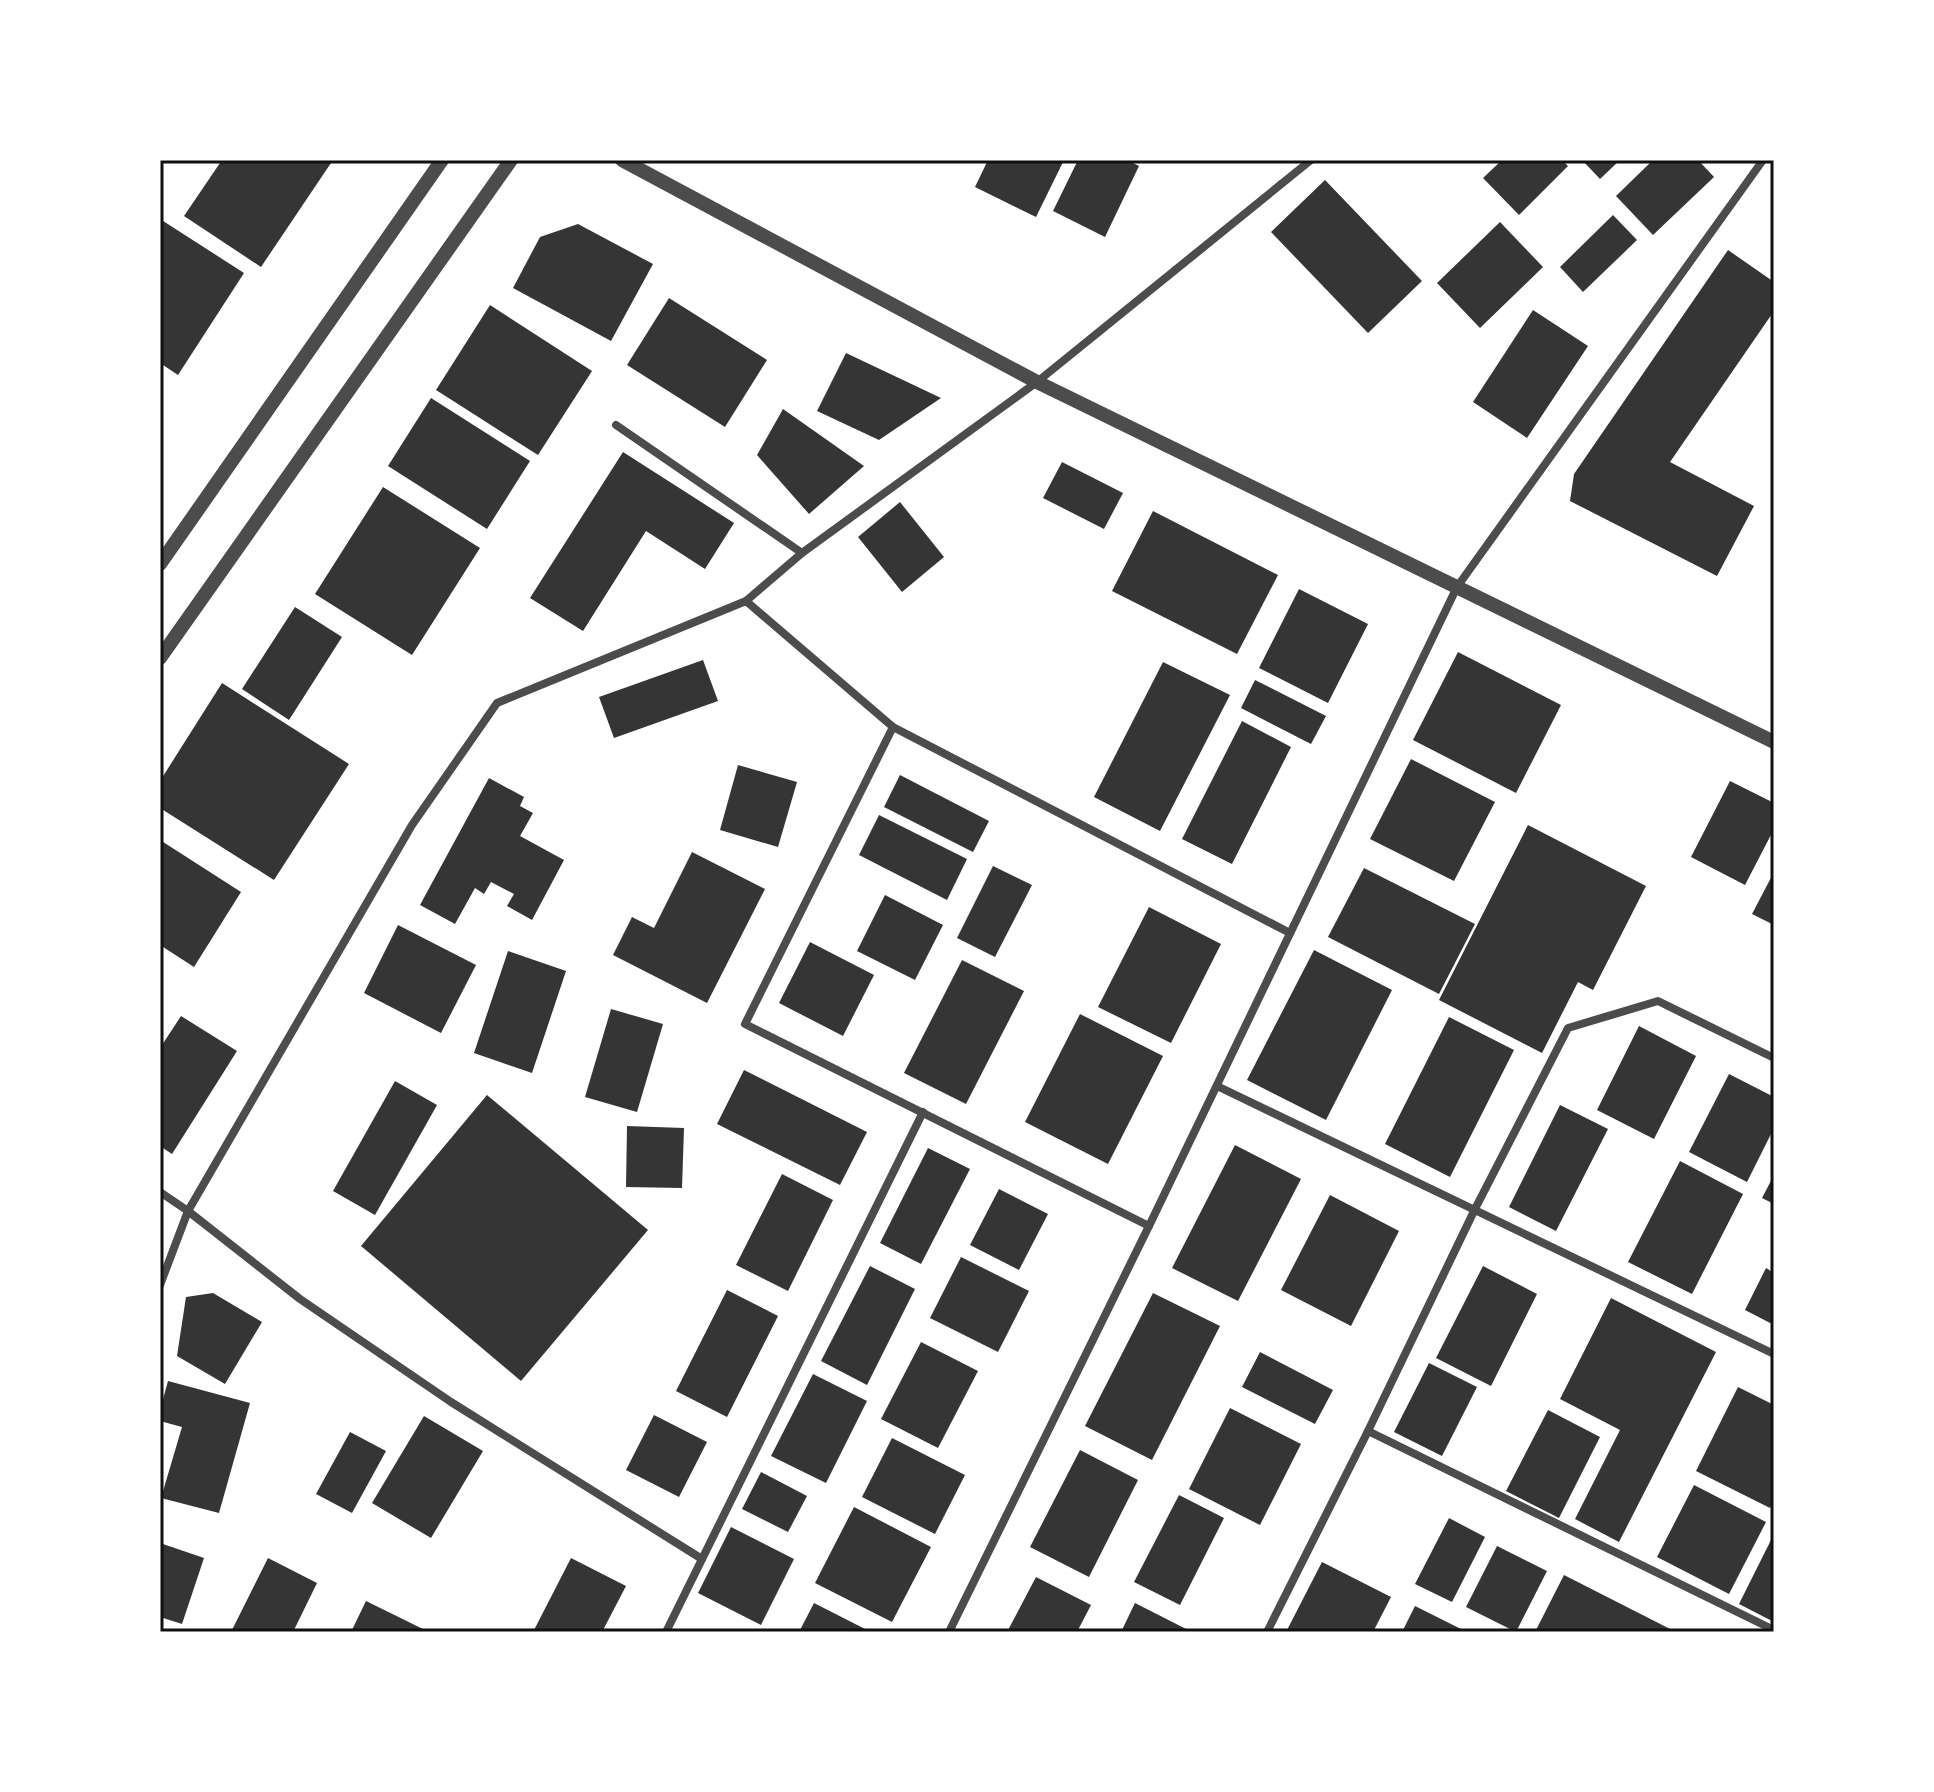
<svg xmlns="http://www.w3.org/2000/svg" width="1934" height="1792" font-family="Commissioner,sans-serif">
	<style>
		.building { fill: #353535 }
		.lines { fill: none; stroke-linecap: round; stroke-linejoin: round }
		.minor { stroke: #4c4c4c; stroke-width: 8 }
		.tertiary { stroke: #4c4c4c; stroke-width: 14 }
		.neatline { fill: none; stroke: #111; stroke-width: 3 }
	</style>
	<rect width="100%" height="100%" fill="#fff"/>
	<!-- building -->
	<g class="building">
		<path d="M222,160H333L261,267L184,216Z"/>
		<path d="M988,160H1064L1036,217L975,187Z"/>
		<path d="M1078,160H1127L1139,166L1105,237L1053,211Z"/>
		<path d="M1502,160H1562L1568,166L1519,215L1483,178Z"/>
		<path d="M1582,160H1620L1600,179Z"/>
		<path d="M1653,160H1698L1714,177L1653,235L1616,196Z"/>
		<path d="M1325,180L1422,281L1368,333L1271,232Z"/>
		<path d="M1613,215L1637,240L1583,292L1560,267Z"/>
		<path d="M160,219L244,273L178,375L160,363Z"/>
		<path d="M1500,222L1543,267L1480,328L1437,283Z"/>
		<path d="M578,224L653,264L611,341L513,288L540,237Z"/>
		<path d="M1728,250L1774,282V311L1670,462L1754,506L1717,576L1570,501L1574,474Z"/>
		<path d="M669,298L767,360L725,427L627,365Z"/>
		<path d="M490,305L592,371L538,455L436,390Z"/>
		<path d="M1533,310L1588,346L1527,438L1473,402Z"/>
		<path d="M846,353L941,398L879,440L817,411Z"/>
		<path d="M431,398L530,461L487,529L388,466Z"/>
		<path d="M783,409L864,466L809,514L757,455Z"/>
		<path d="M623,452L734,523L705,569L646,531L583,631L530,598Z"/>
		<path d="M1062,462L1123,493L1104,529L1043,498Z"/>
		<path d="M383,487L480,548L412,655L315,594Z"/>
		<path d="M900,502L944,557L902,592L858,537Z"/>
		<path d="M1153,511L1278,575L1237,654L1112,591Z"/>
		<path d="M1299,589L1368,624L1328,703L1259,668Z"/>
		<path d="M295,607L342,637L289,720L242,689Z"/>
		<path d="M1458,652L1561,705L1516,793L1413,740Z"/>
		<path d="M703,660L718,701L614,738L599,697Z"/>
		<path d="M1163,662L1230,695L1160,831L1094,797Z"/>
		<path d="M1255,680L1326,716L1311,744L1241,708Z"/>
		<path d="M222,683L349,764L274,880L160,808V781Z"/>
		<path d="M1242,721L1291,747L1232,864L1182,839Z"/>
		<path d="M1411,759L1495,802L1454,881L1370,839Z"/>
		<path d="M738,765L797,782L778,847L720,830Z"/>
		<path d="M900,775L989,821L973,852L884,807Z"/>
		<path d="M489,778L524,797L520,806L533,813L520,836L564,860L532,920L507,906L514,894L491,882L484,894L475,888L455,924L420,905Z"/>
		<path d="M1730,781L1774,803V829L1745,885L1691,857Z"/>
		<path d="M879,815L967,859L947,900L859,855Z"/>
		<path d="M1528,825L1646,886L1593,990L1578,982L1542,1053L1439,1000Z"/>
		<path d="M160,840L241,892L194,967L160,945Z"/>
		<path d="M692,852L765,889L707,1003L613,955L632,917L654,928Z"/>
		<path d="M993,866L1032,885L995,957L957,938Z"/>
		<path d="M1364,868L1475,924L1439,994L1328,937Z"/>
		<path d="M1774,872V925L1752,914Z"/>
		<path d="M885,895L943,925L915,980L857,951Z"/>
		<path d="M1149,907L1221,944L1171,1043L1098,1007Z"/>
		<path d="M398,925L476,965L441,1033L364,993Z"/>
		<path d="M810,942L874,975L843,1036L779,1003Z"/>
		<path d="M1314,950L1392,990L1326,1120L1247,1080Z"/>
		<path d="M508,951L566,971L532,1073L474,1053Z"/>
		<path d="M962,960L1024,991L966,1104L904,1073Z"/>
		<path d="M611,1009L663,1024L637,1112L585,1097Z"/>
		<path d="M1080,1014L1163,1056L1108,1164L1025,1122Z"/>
		<path d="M181,1016L237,1051L172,1154L160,1146V1048Z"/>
		<path d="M1449,1017L1514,1050L1450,1177L1385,1144Z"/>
		<path d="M1639,1026L1696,1056L1654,1139L1597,1110Z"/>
		<path d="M744,1070L867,1132L840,1185L717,1124Z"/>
		<path d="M1729,1074L1774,1097V1128L1747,1182L1689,1152Z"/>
		<path d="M395,1081L437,1105L375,1215L333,1191Z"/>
		<path d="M487,1095L648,1230L521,1381L361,1246Z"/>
		<path d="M1560,1105L1608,1129L1556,1231L1509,1207Z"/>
		<path d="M627,1126L684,1128L682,1188L626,1187Z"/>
		<path d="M1235,1145L1301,1179L1238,1301L1172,1268Z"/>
		<path d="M928,1148L970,1169L921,1264L880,1243Z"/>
		<path d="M1680,1161L1743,1194L1692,1294L1628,1262Z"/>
		<path d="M782,1174L833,1200L788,1291L736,1265Z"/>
		<path d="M1774,1175V1204L1762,1198Z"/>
		<path d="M999,1189L1048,1214L1019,1270L970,1245Z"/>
		<path d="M1330,1195L1399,1231L1351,1326L1281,1290Z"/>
		<path d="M961,1257L1029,1291L998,1352L930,1318Z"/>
		<path d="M870,1266L915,1289L867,1385L821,1361Z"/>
		<path d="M1483,1266L1537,1294L1491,1386L1436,1358Z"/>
		<path d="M1766,1268L1774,1273V1325L1745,1310Z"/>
		<path d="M727,1290L778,1316L727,1417L676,1391Z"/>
		<path d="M213,1293L262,1322L225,1384L177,1356L186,1297Z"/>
		<path d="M1153,1293L1220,1326L1152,1460L1085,1426Z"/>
		<path d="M1611,1298L1716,1352L1619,1542L1575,1519L1620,1430L1560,1399Z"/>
		<path d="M921,1342L978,1371L938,1448L881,1419Z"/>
		<path d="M1260,1352L1333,1390L1315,1424L1242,1387Z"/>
		<path d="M1429,1363L1477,1387L1442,1456L1394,1432Z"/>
		<path d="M813,1374L867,1401L826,1483L771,1456Z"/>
		<path d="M168,1381L250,1403L219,1513L161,1498L182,1427L160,1421V1410Z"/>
		<path d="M1738,1387L1774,1405V1500L1770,1508L1696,1471Z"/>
		<path d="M1230,1408L1301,1444L1260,1525L1189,1489Z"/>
		<path d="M1548,1410L1600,1437L1559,1518L1506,1491Z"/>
		<path d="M654,1415L707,1442L679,1497L626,1470Z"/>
		<path d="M424,1416L483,1451L431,1538L372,1503Z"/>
		<path d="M350,1432L386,1451L352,1513L316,1494Z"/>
		<path d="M892,1438L965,1475L935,1534L862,1497Z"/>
		<path d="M1080,1450L1138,1480L1089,1577L1030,1547Z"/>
		<path d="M761,1472L807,1496L788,1532L742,1509Z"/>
		<path d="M1694,1485L1766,1522L1729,1594L1657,1557Z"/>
		<path d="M1179,1495L1224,1518L1180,1605L1134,1582Z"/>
		<path d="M854,1507L931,1547L892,1622L815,1583Z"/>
		<path d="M1449,1518L1485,1537L1452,1602L1415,1584Z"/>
		<path d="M731,1527L794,1559L761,1625L698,1593Z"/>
		<path d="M1774,1534V1622L1739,1604Z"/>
		<path d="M160,1543L204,1558L182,1624L160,1617Z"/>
		<path d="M1497,1546L1547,1571L1516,1632L1466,1607Z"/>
		<path d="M268,1558L317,1583L293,1632H231Z"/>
		<path d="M571,1558L626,1586L602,1632H533Z"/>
		<path d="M1322,1562L1391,1597L1373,1632H1286Z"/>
		<path d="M1564,1575L1676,1632H1535Z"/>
		<path d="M1036,1577L1091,1605L1077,1632H1007Z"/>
		<path d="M366,1601L429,1632H351Z"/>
		<path d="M814,1603L871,1632H799Z"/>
		<path d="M1135,1603L1192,1632H1121Z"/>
		<path d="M1415,1606L1467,1632H1402Z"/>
	</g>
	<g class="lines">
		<!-- minor -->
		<g class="minor">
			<path d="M616,425L802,553"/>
			<path d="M746,601L893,727L1290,933"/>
			<path d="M893,727L745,1024L1149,1226"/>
			<path d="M1217,1086L1774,1354"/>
			<path d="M160,1192L188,1211L300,1299L451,1402L702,1559"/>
			<path d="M160,1285L188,1211L412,825L497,703L746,601L802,553L1037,382L1311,160"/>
			<path d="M1368,1431L1774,1630"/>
			<path d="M666,1632L923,1112"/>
			<path d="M949,1632L1149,1226L1457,587L1763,160"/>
			<path d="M1267,1632L1368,1431L1475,1209L1568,1028L1658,1001L1774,1058"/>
		</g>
		<!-- tertiary -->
		<g class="tertiary">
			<path d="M622,160L1037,382L1774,742"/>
			<path d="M160,564L442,160"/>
			<path d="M160,658L511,160"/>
		</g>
	</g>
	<!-- border -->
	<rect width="1934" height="1792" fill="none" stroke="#ffffff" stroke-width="324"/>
	<rect x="162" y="162" width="1610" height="1468" class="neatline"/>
</svg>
